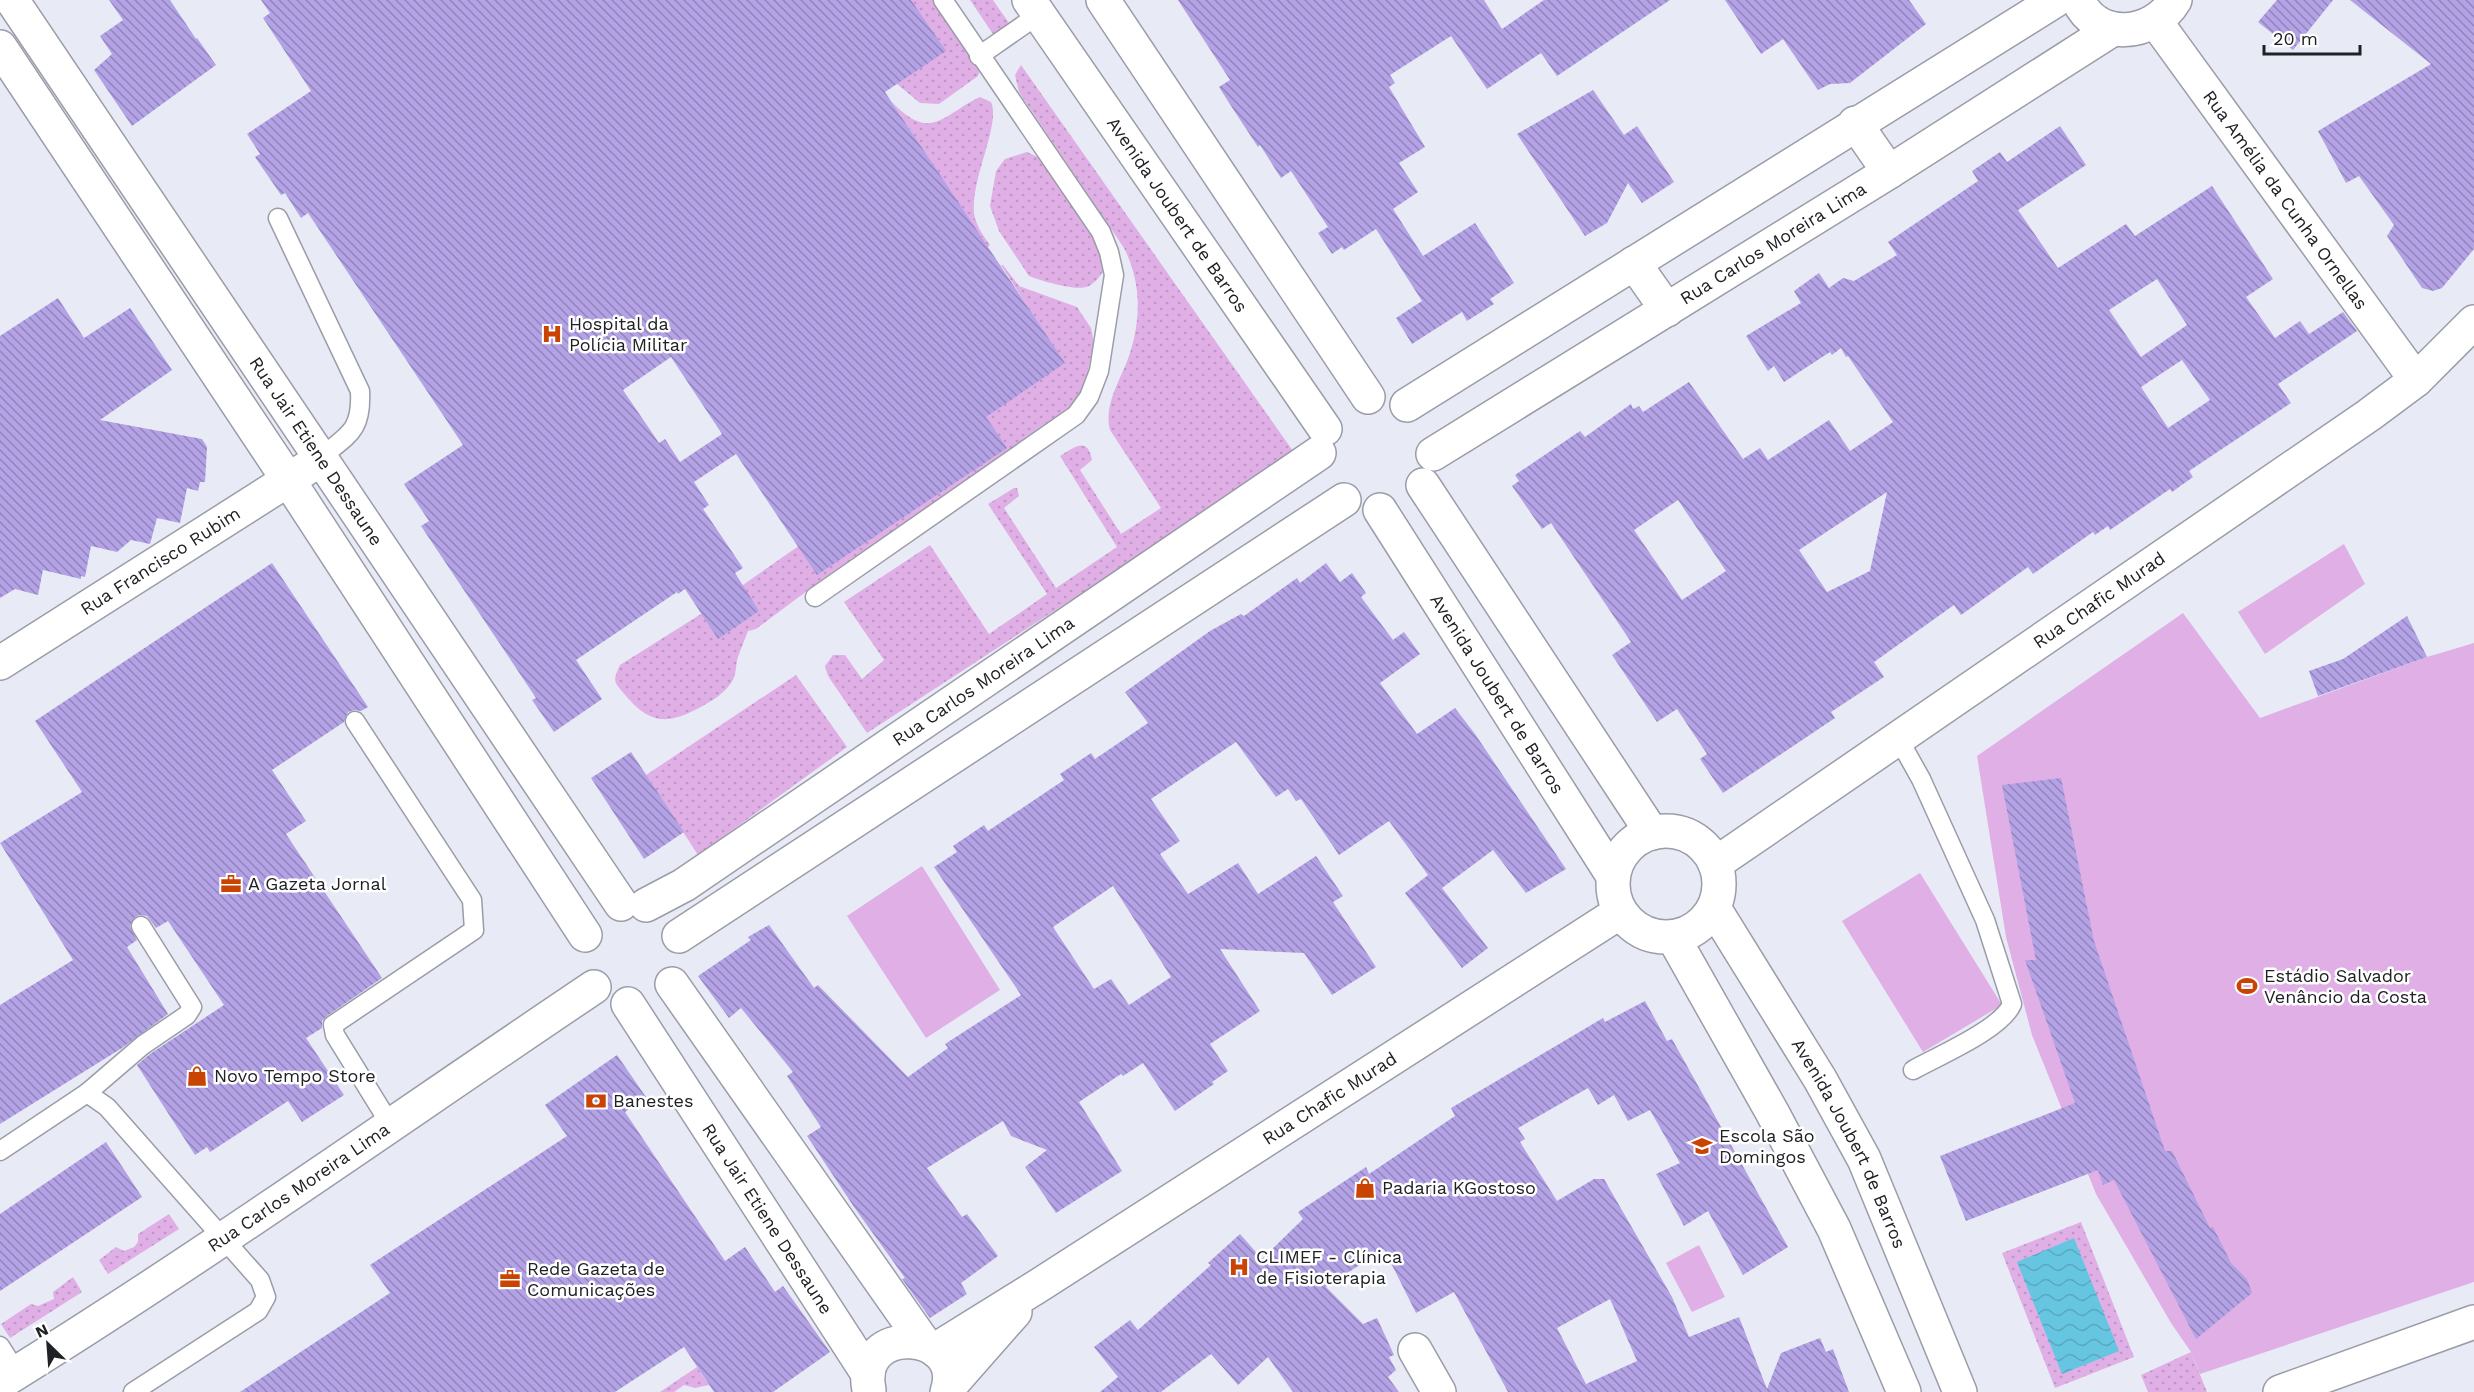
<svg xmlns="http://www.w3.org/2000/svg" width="2474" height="1392" font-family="'Work Sans',sans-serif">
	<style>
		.garden { fill: url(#garden-dots) }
		.pitch { fill: #dfafe6 }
		.water { fill: url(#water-waves) }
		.building { fill: url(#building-back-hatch); fill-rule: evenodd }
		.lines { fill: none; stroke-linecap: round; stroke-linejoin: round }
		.lane-casing { stroke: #9a9da7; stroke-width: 21 }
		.street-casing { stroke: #9a9da7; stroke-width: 36 }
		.lane { stroke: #fff; stroke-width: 18 }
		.street { stroke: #fff; stroke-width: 33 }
		.labels { text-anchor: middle; stroke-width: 5; stroke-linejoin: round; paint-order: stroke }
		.street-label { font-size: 18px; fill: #202125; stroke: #fff }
		.poi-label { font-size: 18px; fill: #202125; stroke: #fff; text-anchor: start }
	</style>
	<defs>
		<pattern id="garden-dots" width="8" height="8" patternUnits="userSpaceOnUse" patternTransform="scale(1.5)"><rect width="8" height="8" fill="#dfafe6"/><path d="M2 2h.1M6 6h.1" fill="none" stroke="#bf96c5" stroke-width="1.8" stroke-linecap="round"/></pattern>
		<pattern id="water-waves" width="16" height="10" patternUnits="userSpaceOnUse" patternTransform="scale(1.5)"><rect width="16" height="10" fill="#66c5e0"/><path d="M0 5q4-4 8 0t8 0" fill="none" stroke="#58a9c0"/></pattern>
		<pattern id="building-back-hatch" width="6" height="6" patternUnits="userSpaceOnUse" patternTransform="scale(1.5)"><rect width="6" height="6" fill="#b4a2e6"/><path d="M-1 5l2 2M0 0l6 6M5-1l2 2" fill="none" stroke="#9284ba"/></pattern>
	</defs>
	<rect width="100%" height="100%" fill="#e8ebf6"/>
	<!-- garden -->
	<g class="garden">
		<path d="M843,0H940L980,70L978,76L939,104L920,103L897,84Z"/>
		<path d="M970,0H993L1013,29L995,37Z"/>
		<path d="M1021,65L1295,454L867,733L828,676L825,666L833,655H845L862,679L884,660L844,602L930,545L989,634L1047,594L988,504L1014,488H1017L1019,496L1004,508L1056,588L1117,547L1060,456C1074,447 1088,436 1092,460L1080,470L1121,534L1161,508L1110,430C1104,408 1117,385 1126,364C1141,326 1143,285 1124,248L1019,92L1015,75Z"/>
		<path d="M980,97L991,102C1002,126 965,189 976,221C979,230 985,238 990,245L987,248L892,102C931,143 942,115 980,97Z"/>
		<path d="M1027,152L1042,159L1103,248L1105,268C1101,275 1096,282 1089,286C1077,292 1042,281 1029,276L999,231L990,206L996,171L1005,159Z"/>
		<path d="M1001,265H1003L1019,286L1077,307L1091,328L1094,343L1085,384L1075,407L1050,428L823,579L756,629L748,631C745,639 741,648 738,657C735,666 737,675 731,683C723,695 711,701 699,708C667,725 650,724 626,696C614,682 612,682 620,665L701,614L1063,362Z"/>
		<path d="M796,675L847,747L698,855L646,775Z"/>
		<path d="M169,1214L179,1229L108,1274L99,1260L116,1247L124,1251L134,1247L138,1242V1234Z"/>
		<path d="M2081,1222L2134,1357L2055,1388L2002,1253Z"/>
		<path d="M73,1277L82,1292L10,1338L1,1324L31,1304L38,1306L54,1299L53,1292Z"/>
		<path d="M2191,1352L2207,1392H2148L2141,1375Z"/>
		<path d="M697,1367L709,1385L695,1388L684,1385L674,1392H660Z"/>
	</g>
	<!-- pitch -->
	<g class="pitch">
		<path d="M2344,544L2365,584L2265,654L2238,612Z"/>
		<path d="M2183,613L2260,718L2427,657L2474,643V1282L2200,1374L2191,1352L2171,1323L2096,1194L2032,1035L2006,937L1977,756Z"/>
		<path d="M922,866L1000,990L926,1038L847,916Z"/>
		<path d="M1920,873L2002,1005L1923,1052L1842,921Z"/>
		<path d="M1699,1245L1725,1297L1692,1312L1666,1263Z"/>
	</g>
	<!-- water -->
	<path class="water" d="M2074,1238L2119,1351L2062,1374L2017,1262Z"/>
	<!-- building -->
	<g class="building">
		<path d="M109,0H170L196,39L197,38L216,65L132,126L94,70L112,54L100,36L123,20Z"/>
		<path d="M261,0H911L946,51L885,92L1065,363L986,417L1007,448L817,575L736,454L694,482L709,505L703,509L743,568L735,573L759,611L718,639L685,589L678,594L677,592L576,660L602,699L554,732L532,700L536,698L421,526L429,521L404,484L463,445L308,213L301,218L285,193L281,195L255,157L260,154L247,134L311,91L263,18L270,13ZM671,357L722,434L680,462L665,439L659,443L623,390Z"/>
		<path d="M1178,0H1484L1502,29L1544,0H1670L1557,76L1541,53L1487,89L1451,36L1390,75L1395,83L1389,87L1425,147L1399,163L1418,192L1393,209L1423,256L1475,223L1514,283L1490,299L1494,304L1467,321L1462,312L1412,344L1396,318L1422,301L1376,229L1344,250L1342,247L1332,254L1318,233L1328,227L1291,171L1281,178L1260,145L1258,147L1233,109L1219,87L1230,80Z"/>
		<path d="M1725,0H1909L1926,24L1850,83L1830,84L1818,90L1783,39L1761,54Z"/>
		<path d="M2277,0H2333L2293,50L2258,22Z"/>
		<path d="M2350,0H2474V249L2442,288L2433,291L2422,288L2387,236L2394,225L2359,176L2346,183L2318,131L2431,64Z"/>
		<path d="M1593,90L1624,135L1637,126L1674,182L1642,203L1628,183L1607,223L1585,236L1517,134Z"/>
		<path d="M2060,126L2086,165L2018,210L2058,268L2126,224L2135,236L2212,186L2273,279L2246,297L2275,338L2300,321L2309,334L2343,312L2357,331L2278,384L2291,403L2189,471L2193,477L2172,492L2170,489L2110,530L2108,526L2095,535L2093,532L2033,574L2028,567L1961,615L1954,605L1874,662L1884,677L1831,712L1835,718L1723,793L1700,759L1707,754L1677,709L1657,722L1612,655L1631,642L1551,523L1542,529L1512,486L1519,481L1515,475L1580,431L1585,437L1631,404L1633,409L1639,406L1643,412L1689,382L1743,459L1760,448L1768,460L1829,420L1850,451L1893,422L1848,356L1846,357L1841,348L1832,355L1830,352L1784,382L1774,366L1768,371L1746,336L1801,303L1794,291L1819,273L1829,288L1843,278L1854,281L1897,255L1888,242L1978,181L1972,171L2000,152L2007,162ZM2157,279L2187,325L2141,357L2109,310ZM2182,360L2210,400L2168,428L2141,387ZM1887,492L1870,571L1827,592L1799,550ZM1678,500L1726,571L1682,600L1634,530Z"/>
		<path d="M58,298L84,338L130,308L172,370L100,420L202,439L207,447L205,482H200L198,491L187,488L180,523L157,518L150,544L131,540L117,552L91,546L85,577L81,576V579L43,570L38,595L15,589L0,598V336Z"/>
		<path d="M272,563L368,707L361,711L355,710L348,712L344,722L272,770L306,821L286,834L382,978L327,1016L322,1021V1028L306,1038L344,1095L302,1122L288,1101L210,1152L207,1147L195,1155L137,1065L150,1054L224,1005L168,921L156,928L147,916L140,915L135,917L130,926L137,940L127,947L168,1014L122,1048L0,1124V1005L73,960L0,843L82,792L35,721Z"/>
		<path d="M1326,563L1340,582L1352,573L1366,593L1361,597L1393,640L1404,632L1420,654L1380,683L1417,734L1455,708L1475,734L1566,869L1526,893L1493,850L1442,888L1488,948L1462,968L1405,893L1428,875L1389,821L1339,855L1301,799L1296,801L1288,789L1276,797L1236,742L1151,799L1180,841L1160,854L1188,894L1238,863L1258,894L1316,856L1343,896L1333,902L1376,967L1332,995L1304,953L1220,949L1260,1011L1210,1044L1228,1071L1212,1082L1214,1084L1175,1111L1143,1063L1123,1076L1121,1074L1079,1102L1122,1171L1056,1213L1025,1167L1047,1150L1011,1136L1003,1121L927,1168L962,1217L967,1214L998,1256L961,1283L967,1294L930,1318L902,1279L905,1278L854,1207L807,1136L821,1127L787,1076L793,1072L741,1008L729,1018L698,976L751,940L748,937L769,925L814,988L818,985L908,1077L948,1048L945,1044L1021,995L934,867L957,852L953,846L984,825L988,831L1064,780L1060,774L1091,753L1095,759L1148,723L1125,692L1210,631L1241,614L1244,616L1297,578L1300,583ZM1113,886L1171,977L1129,1005L1111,979L1094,989L1053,927Z"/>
		<path d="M2407,616L2427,657L2318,696L2309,671L2343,659Z"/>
		<path d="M631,752L684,832L644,859L591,778Z"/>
		<path d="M2061,778L2094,941L2165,1151H2172L2210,1228L2213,1227L2231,1263L2247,1279L2252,1293L2196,1339L2114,1180L2103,1185L2098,1170L1966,1221L1940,1156L2075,1103L2025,960H2036L2002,785Z"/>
		<path d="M1645,1001L1667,1041L1672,1039L1788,1247L1743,1275L1708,1211L1684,1226L1656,1174L1680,1163L1650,1110L1628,1121L1614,1095L1598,1105L1588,1088L1518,1128L1525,1139L1520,1142L1557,1201L1594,1179H1604L1672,1297L1689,1337L1739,1317L1767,1389L1781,1353L1820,1338L1826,1352L1833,1349L1849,1392H1508L1454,1292L1416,1313L1384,1249L1326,1287L1363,1324L1377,1318L1394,1355L1389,1357L1396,1370L1388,1377L1399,1392H1293L1268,1357L1238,1385L1211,1354L1161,1392H1100L1118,1377L1094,1347L1130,1320L1138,1330L1211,1265L1208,1263L1240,1234L1262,1259L1303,1219L1298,1212L1366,1167L1369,1174L1455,1116L1451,1108L1603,1018L1605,1022ZM1610,1299L1637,1361L1586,1384L1557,1328Z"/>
		<path d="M617,1055L646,1097L625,1112L725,1261L745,1247L775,1292L783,1286L830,1352L773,1392H714L684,1347L615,1392H240L390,1293L370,1265L567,1136L545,1105Z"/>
		<path d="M106,1142L142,1197L0,1291V1214Z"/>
	</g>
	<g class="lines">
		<!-- lane casing -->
		<g class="lane-casing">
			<g id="lane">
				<path d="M979,56L1038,15"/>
				<path d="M278,218L360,391C362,431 349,434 320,458"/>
				<path d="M815,597L1076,415L1089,397L1099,371L1114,275L1109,252L1101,232L943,0"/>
				<path d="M355,721L472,900L474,930L333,1025L335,1035L390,1124"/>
				<path d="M1898,738L1921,779L1985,920L2012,1004C2002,1029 1938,1056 1913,1070"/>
				<path d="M87,1093L143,1045L187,1015L192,1007L141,926"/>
				<path d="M0,1151L87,1093L107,1107L260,1280L266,1297L258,1311L133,1392"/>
				<path d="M0,1346L17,1373"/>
			</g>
		</g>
		<!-- street casing -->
		<g class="street-casing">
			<g id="street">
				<path id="s1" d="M12,0L621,904"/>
				<path id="s2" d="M1029,0L1325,429"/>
				<path d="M1103,0L1368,397"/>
				<path d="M2078,0C2097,42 2153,37 2175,0"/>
				<path id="s3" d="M2156,22L2416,380"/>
				<path d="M0,47L289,481L585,935"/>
				<path d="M1855,123L1889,172"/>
				<path d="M1634,263L1667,310"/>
				<path d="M1407,405L2056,0"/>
				<path id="s4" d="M1433,454L1889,172L2113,29"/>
				<path d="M1423,485L1652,833"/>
				<path id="s5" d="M1380,510L1613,876"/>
				<path id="s6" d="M0,663L307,468"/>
				<circle cx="1666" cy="884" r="53"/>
				<path id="s7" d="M1715,864L2369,415L2416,380L2474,322"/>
				<path id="s8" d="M646,905L684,885L1319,453"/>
				<path id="s9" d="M1714,908L1820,1079L1864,1159L1960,1392"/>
				<path d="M679,936L1344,500"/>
				<path d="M1673,937L1772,1112L1834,1229L1904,1392"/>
				<path d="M672,984L924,1343"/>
				<path id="s10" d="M628,1004L868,1374"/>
				<path id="s11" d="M935,1350L1038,1286L1620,912"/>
				<path d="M1415,1350L1439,1392"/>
				<path id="s12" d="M0,1383C202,1258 396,1120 594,987"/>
				<path d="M949,1387L1015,1312"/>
				<path d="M869,1390C855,1321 968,1330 947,1392"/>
				<path d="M2280,1392L2474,1322"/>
			</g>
		</g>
		<!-- lane -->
		<use href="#lane" class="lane"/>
		<!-- street -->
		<use href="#street" class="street"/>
	</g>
	<!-- icons -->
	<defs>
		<g id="hospital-bare" transform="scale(1.62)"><path d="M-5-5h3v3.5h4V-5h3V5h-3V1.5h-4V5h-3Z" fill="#c94302" stroke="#fff" stroke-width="2.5" paint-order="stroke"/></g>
		<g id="office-bare" transform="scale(1.62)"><path d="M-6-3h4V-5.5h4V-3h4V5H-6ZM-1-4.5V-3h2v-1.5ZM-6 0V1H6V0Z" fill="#c94302" stroke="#fff" stroke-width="2.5" paint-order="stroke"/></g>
		<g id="stadium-bare" transform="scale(1.62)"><path d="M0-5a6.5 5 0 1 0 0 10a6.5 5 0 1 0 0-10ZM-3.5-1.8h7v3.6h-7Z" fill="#c94302" stroke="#fff" stroke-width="2.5" paint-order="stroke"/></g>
		<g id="shop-bare" transform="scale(1.62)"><path d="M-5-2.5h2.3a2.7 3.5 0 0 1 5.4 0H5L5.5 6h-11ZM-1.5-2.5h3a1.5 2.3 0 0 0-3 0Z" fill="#c94302" stroke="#fff" stroke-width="2.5" paint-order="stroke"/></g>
		<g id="bank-bare" transform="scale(1.62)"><path d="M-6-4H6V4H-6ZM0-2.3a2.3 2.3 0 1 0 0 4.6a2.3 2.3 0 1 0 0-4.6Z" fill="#c94302" stroke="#fff" stroke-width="2.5" paint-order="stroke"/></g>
		<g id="school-bare" transform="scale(1.62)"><path d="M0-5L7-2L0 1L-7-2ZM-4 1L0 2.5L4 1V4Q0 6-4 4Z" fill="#c94302" stroke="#fff" stroke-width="2.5" paint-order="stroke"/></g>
	</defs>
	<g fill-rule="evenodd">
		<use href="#hospital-bare" x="552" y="334"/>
		<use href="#office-bare" x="231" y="884"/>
		<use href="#stadium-bare" x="2247" y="986"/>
		<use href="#shop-bare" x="197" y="1076"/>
		<use href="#bank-bare" x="596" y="1101"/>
		<use href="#school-bare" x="1702" y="1146"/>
		<use href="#shop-bare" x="1365" y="1188"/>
		<use href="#hospital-bare" x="1239" y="1267"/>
		<use href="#office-bare" x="510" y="1279"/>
	</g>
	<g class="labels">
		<!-- street labels -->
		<g class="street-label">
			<text dy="6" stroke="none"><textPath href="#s3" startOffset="220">Rua Amélia da Cunha Ornellas</textPath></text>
			<text dy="6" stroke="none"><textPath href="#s2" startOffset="261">Avenida Joubert de Barros</textPath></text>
			<text dy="6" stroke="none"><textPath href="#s4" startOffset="400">Rua Carlos Moreira Lima</textPath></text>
			<text dy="6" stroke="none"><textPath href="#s1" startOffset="544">Rua Jair Etiene Dessaune</textPath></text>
			<text dy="6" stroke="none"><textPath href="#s6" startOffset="190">Rua Francisco Rubim</textPath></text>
			<text dy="6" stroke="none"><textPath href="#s7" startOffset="466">Rua Chafic Murad</textPath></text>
			<text dy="6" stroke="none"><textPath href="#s8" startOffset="405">Rua Carlos Moreira Lima</textPath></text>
			<text dy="6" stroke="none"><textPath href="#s5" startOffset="218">Avenida Joubert de Barros</textPath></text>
			<text dy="6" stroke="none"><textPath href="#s11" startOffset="468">Rua Chafic Murad</textPath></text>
			<text dy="6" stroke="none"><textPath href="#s9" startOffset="272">Avenida Joubert de Barros</textPath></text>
			<text dy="6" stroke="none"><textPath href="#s12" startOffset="357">Rua Carlos Moreira Lima</textPath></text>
			<text dy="6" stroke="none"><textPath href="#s10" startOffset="256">Rua Jair Etiene Dessaune</textPath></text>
		</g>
		<!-- poi labels -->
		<g class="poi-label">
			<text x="569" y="330">Hospital da<tspan x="569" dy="21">Polícia Militar</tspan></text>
			<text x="248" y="890">A Gazeta Jornal</text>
			<text x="2264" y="982">Estádio Salvador<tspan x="2264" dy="21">Venâncio da Costa</tspan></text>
			<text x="214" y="1082">Novo Tempo Store</text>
			<text x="613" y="1107">Banestes</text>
			<text x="1719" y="1142">Escola São<tspan x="1719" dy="21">Domingos</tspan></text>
			<text x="1382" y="1194">Padaria KGostoso</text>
			<text x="1256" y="1263">CLIMEF - Clínica<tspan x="1256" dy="21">de Fisioterapia</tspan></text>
			<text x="527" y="1275">Rede Gazeta de<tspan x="527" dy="21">Comunicações</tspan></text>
		</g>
	</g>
	<!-- north arrow -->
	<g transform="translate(48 1344) rotate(335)" stroke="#ffffff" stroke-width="4.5" paint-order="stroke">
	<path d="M0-4.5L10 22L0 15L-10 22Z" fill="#202125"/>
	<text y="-9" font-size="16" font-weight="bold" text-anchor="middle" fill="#202125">N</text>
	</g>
	<!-- scale -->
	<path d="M2264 45v9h96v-9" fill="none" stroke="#202125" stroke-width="3"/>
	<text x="2273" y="45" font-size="18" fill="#202125" stroke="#ffffff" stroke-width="4.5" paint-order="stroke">20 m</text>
</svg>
